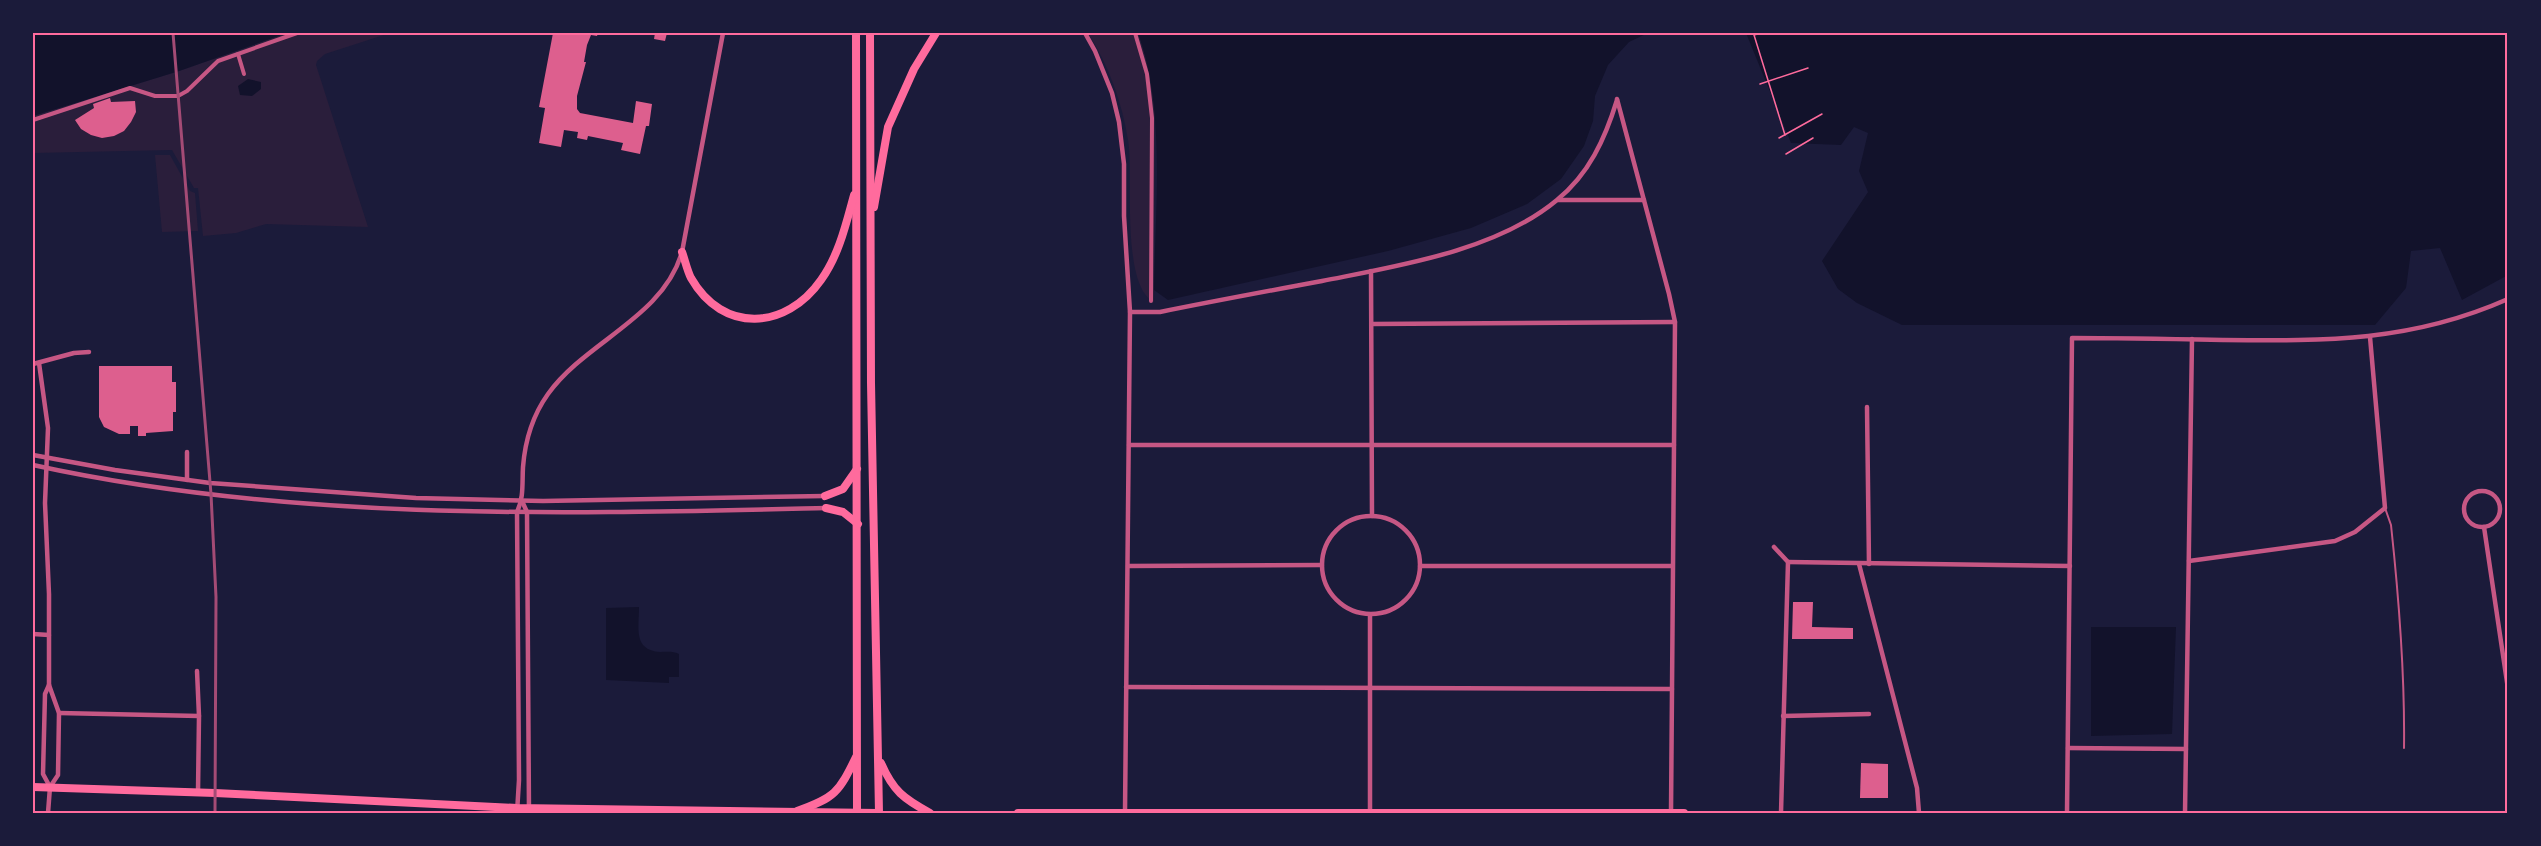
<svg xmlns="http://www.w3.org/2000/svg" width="2541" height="846" font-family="'Fira Sans Condensed',sans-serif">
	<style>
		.green { fill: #2a1e3b }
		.water { fill: #12122b }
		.building { fill: #dd5f8e }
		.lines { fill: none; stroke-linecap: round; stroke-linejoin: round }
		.path { stroke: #ff6b9d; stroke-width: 1.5 }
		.service { stroke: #c65784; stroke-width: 2 }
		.pedestrian { stroke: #c65784; stroke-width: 4 }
		.minor { stroke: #c65784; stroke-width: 4.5 }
		.primary { stroke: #ff6b9d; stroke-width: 8 }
		.trunk { stroke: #ff6b9d; stroke-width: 8 }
		.rail { stroke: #a44b75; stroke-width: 3 }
		.neatline { fill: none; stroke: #ff6b9d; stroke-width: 2 }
	</style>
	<rect width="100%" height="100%" fill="#1b1b3a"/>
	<!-- green -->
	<g class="green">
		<path d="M287,33H390L325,54L317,61L316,65L368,227L266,224L236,233L203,236L198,188H194L172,150L33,153V116L179,71Z"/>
		<path d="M1088,33H1138L1147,61L1155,107L1154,302C1120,285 1134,174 1128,140C1122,102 1109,66 1088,33Z"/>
		<path d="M155,155H170L190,191L195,193L198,231L162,232Z"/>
	</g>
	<!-- water -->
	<g class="water">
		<path d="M33,33H287L179,71L33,116Z"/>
		<path d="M1138,33H1648L1629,42L1608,65L1595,96L1593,121L1584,146L1561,179L1527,204L1471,228L1388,251L1168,300L1154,290C1155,208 1166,111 1138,33Z"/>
		<path d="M1746,33H2508V275L2462,300L2440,248L2411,251L2406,288L2375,325H1902L1857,303L1838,289L1822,261L1868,192L1859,171L1868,133L1854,127L1841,145L1791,143Z"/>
		<path d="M248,79L261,82V89L252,96L240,95L238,86Z"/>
		<path d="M639,607C639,628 633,650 660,652C667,652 673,651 679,654V677H669V683L606,680V608Z"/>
		<path d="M2091,627H2176L2172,734L2091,736Z"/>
	</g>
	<!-- building -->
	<g class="building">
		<path d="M553,33H598L597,36L591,35L587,45L584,62H586L577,96V109L580,113L633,123L636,101L652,104L649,126H646L640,154L621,150L623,143L588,136L587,140L577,138L578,132L564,130L561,147L539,143L545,108L539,107Z"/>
		<path d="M655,33H667L665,41L654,39Z"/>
		<path d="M110,98L111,102L135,101L136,112L131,122L124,131L114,136L102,138L91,135L81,129L75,120L94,108L93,104Z"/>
		<path d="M99,366H172V382H176V412H173V431L146,433V436H138V426H130V434H119L104,427L99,417Z"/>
		<path d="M1793,602H1813L1812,627L1853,628V639H1792Z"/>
		<path d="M1861,763L1888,764V798H1860Z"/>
	</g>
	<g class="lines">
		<!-- path -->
		<g class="path">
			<path d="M1761,33L1754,35L1785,135"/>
			<path d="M1760,84L1808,68"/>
			<path d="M1779,138L1822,114"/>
			<path d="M1786,154L1813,138"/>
		</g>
		<!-- service -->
		<path class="service" d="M2385,508L2391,525C2399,599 2405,673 2404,748"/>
		<!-- pedestrian -->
		<g class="pedestrian">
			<path d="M1135,33L1147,74L1152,118L1151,301"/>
			<path d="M238,54L244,74"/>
			<path d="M33,120L130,88L155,96H178L187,91L218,61L297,33"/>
		</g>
		<!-- minor -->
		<g class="minor">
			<path d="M1085,33L1095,51L1112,93L1119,122L1124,164V216L1130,312L1125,812"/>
			<path d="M1617,99L1669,294L1675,322L1671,813"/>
			<path d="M1558,200H1644"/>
			<path d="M1371,271L1372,516"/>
			<path d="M1130,312H1160C1214,301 1268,291 1322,281C1397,266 1496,251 1557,200C1589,174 1605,139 1617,100"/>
			<path d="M1372,324L1675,322"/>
			<path d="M39,363L48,428L45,503L49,594V685L59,713L58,775L50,787"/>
			<path d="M33,364L74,353L89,352"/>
			<path d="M1867,407L1869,564"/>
			<path d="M1129,445H1674"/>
			<path d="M33,455L115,470L210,483L416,498L543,501L825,496"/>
			<path d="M33,465C293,522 561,514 826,508"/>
			<path d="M187,480V452"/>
			<circle cx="2482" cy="509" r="18"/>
			<path d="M522,501L527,512L529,813"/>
			<circle cx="1371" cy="565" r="49"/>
			<path d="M2484,527L2508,689"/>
			<path d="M1774,547L1788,562L1781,813"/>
			<path d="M2189,561L2335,541L2355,532L2385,508L2370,337"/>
			<path d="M1788,562L2070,566"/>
			<path d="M1859,564L1917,788L1919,813"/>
			<path d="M1128,566L1322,565"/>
			<path d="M1420,566H1672"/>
			<path d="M33,634L49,635"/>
			<path d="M197,671L199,716L198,792"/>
			<path d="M1126,687L1672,689"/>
			<path d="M59,713L199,716"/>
			<path d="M1783,716L1869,714"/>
			<path d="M2068,748L2186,749"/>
			<path d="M1370,812V615"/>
			<path d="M48,813L50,787L43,774L45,694L49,685"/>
			<path d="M517,813L519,780L517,512C524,497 522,484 523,467C525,441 533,415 548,394C586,341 663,318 682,252L723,33"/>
			<path d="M2067,813L2072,338C2122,338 2173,339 2223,340C2326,341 2411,342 2508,299"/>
			<path d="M2185,813L2192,339"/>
		</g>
		<!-- primary -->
		<g class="primary">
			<path d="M33,787L215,793L517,808L878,813"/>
			<path d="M1018,813H1684"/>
		</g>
		<!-- trunk -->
		<g class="trunk">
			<path d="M856,33L857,812"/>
			<path d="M870,33L871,383L879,813"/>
			<path d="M874,207L888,127L914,69L936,33"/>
			<path d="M682,252C685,260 687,270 691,278C723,334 786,330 821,280C839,255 846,224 854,195"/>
			<path d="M825,496L843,489L857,469"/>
			<path d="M826,508L843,512L858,524"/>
			<path d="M881,763C893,791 904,799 930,813"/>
			<path d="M797,811C835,798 839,792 856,757"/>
		</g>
		<!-- rail -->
		<path class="rail" d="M173,33L211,494L216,597L215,813"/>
	</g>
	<!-- border -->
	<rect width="2541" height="846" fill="none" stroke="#1b1b3a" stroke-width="69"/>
	<rect x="34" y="34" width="2472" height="778" class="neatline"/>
</svg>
